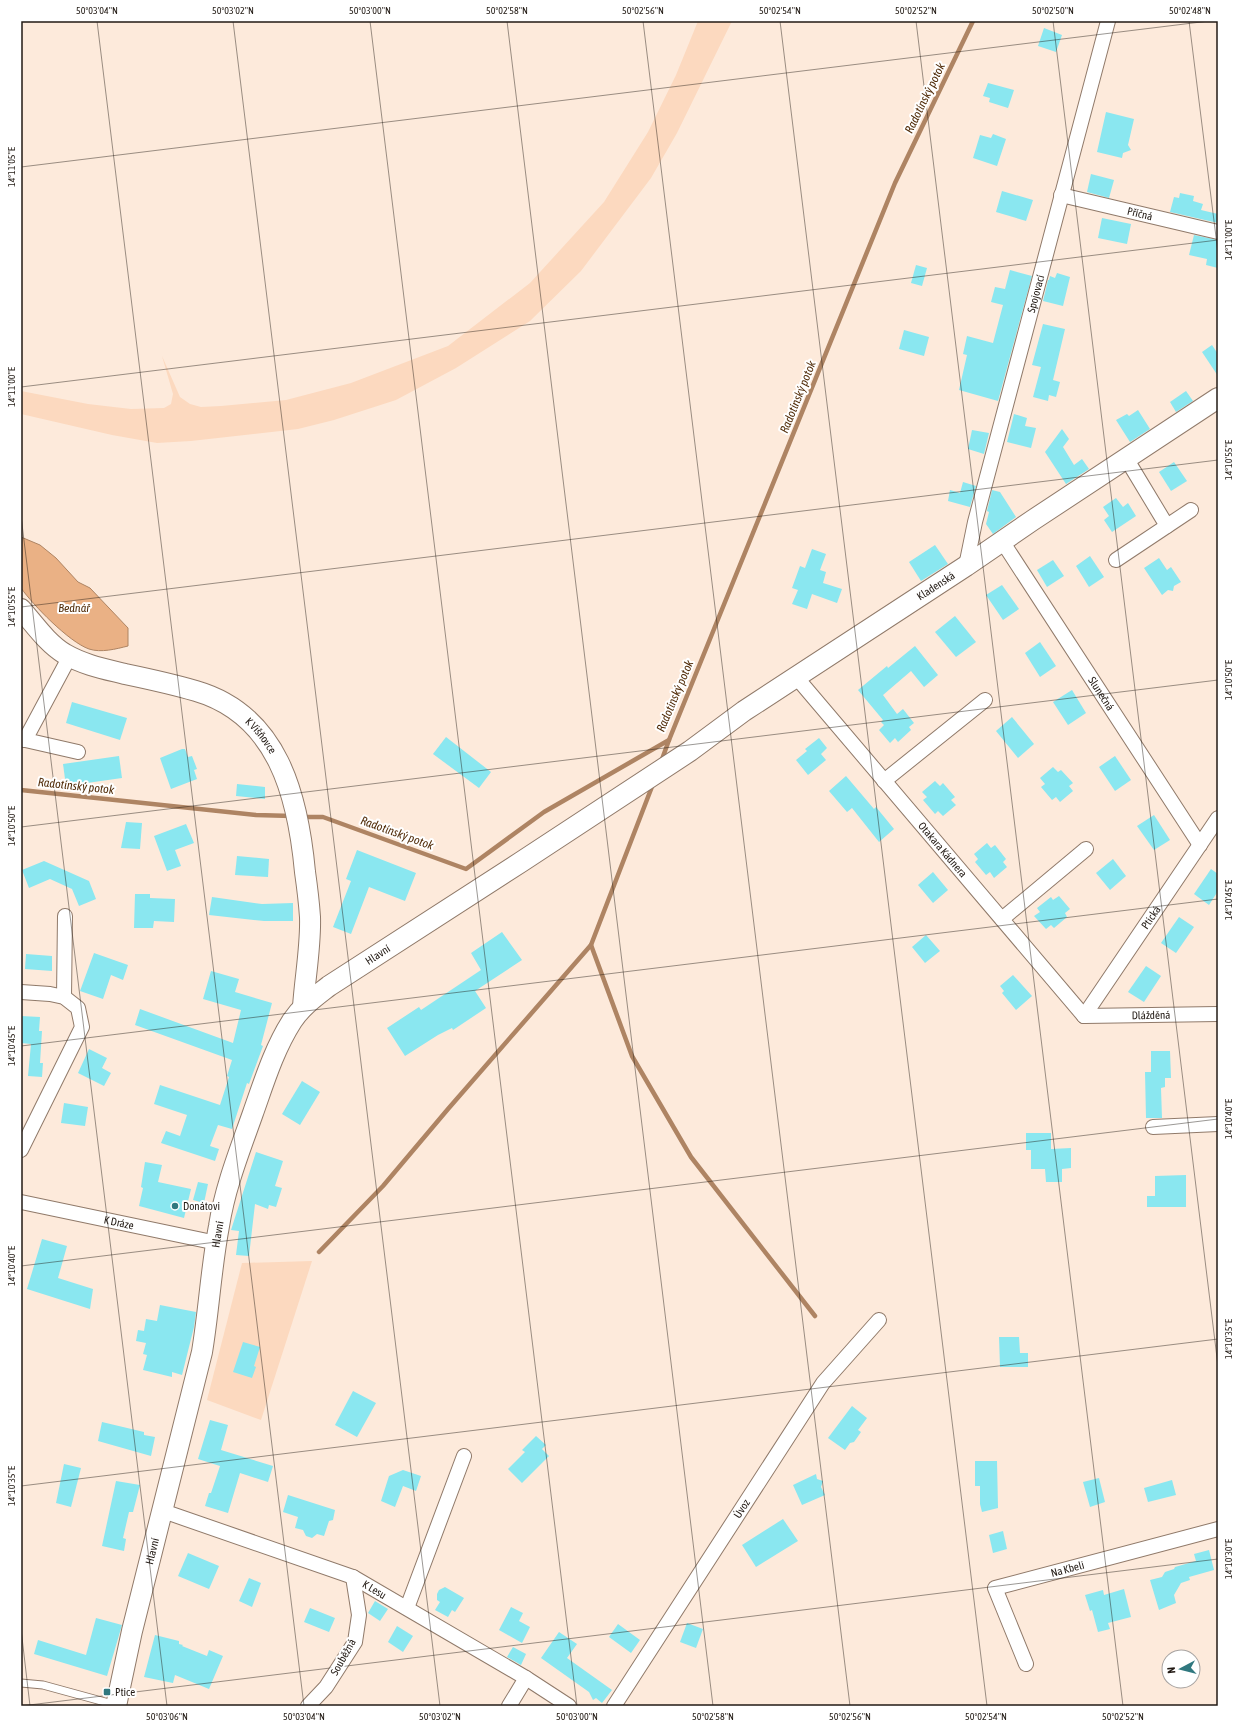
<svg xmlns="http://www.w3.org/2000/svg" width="1239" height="1727" font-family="'Asap Condensed',sans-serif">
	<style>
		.green { fill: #fcd9bf }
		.water { fill: #eab185; stroke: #ae8463 }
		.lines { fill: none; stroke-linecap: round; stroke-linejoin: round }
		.stream { stroke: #ae8463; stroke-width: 4.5 }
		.building { fill: #8ae7f0 }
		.lane-casing { stroke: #907a6a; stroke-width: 9 }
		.street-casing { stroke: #907a6a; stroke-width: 16 }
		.secondary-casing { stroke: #907a6a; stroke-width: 22 }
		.lane { stroke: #fff; stroke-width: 7 }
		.street { stroke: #fff; stroke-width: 14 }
		.secondary { stroke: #fff; stroke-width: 20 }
		.ticks { fill: none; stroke: #221a14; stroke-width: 1; stroke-opacity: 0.45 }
		.poi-dot { fill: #30787f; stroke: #fff; stroke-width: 1.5 }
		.labels { text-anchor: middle; stroke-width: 4; stroke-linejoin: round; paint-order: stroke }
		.street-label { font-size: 11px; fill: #221a14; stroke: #fff }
		.poi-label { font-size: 11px; fill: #221a14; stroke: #fff; text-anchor: start }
		.water-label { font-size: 12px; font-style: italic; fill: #512c09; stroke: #fff }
		.neatline { fill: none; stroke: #221a14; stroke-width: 1.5 }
		.ticks-label { font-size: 10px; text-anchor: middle; fill: #221a14 }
	</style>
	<rect width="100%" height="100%" fill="#fdeadb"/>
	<!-- green -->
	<g class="green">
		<path d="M698,21H732L677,133L651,178L581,271L530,321L456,368L396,400L334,420L298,429L191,441L157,443L112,435L21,414V391L88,404L131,409L164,408L171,404L173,394L162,356L180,397L190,404L201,407L221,406L286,400L351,383L448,346L530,283L604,202L648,132L676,75Z"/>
		<path d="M312,1261L261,1420L207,1400L242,1263Z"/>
	</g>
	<!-- water -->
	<path class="water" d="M21,537L40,545L56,558L78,582L90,588L128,628V646C116,649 101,653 89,649C69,642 33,605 21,588Z"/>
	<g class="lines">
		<!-- stream -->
		<g class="stream">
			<path d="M661,762L669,740"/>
			<path d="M653,784L591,945L632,1056L691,1157L815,1316"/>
			<path d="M21,790L256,815L292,816"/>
			<path d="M301,817H323L466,869L544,812L669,740L895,183L973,21"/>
			<path d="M319,1252L383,1186L448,1109L591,945"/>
		</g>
	</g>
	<!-- building -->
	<g class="building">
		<path d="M1044,28L1062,35L1056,52L1038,46Z"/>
		<path d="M988,83L1014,90L1008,108L989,102L990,98L983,96Z"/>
		<path d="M1106,112L1134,119L1128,145L1131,150L1123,153L1122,158L1097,152Z"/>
		<path d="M993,134L1006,139L997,166L973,158L980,135L991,138Z"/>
		<path d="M1091,174L1114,180L1109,198L1087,192Z"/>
		<path d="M1002,191L1033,200L1026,221L996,212Z"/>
		<path d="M1180,193L1194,196L1193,201L1203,204L1201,210L1218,214V223L1170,212L1174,197L1179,198Z"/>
		<path d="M1102,218L1131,224L1127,244L1098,238Z"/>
		<path d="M1194,235L1218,240V268L1206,265L1207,259L1189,255Z"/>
		<path d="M916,265L927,268L922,286L911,283Z"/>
		<path d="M1010,270L1032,276L998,401L959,390L967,355L963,354L967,336L993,343L1003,305L991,302L995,287L1005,289Z"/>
		<path d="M1057,273L1070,277L1063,306L1043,301L1048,280H1049L1050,276L1055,278Z"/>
		<path d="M1043,324L1065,329L1053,380L1060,382L1056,397L1049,395L1048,401L1033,397L1041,367L1032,365Z"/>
		<path d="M904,330L929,337L924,356L899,349Z"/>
		<path d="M1212,345L1218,354V376L1202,352Z"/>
		<path d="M1186,391L1193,401L1176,412L1170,402Z"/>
		<path d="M1138,410L1150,429L1130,442L1116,420L1127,414L1129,416Z"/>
		<path d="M1014,414L1027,418L1025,426L1036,428L1031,448L1007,442Z"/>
		<path d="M1062,429L1069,439L1063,447L1074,465L1082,459L1089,469L1066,484L1045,452Z"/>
		<path d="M972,430L989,433L984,454L968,449Z"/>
		<path d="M1174,462L1187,481L1171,491L1159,472Z"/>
		<path d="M963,482L976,486L970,507L948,501L950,490L960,493Z"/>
		<path d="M992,490L1000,492L1016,517L993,534L986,524L989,512L987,511Z"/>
		<path d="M1116,498L1123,507L1128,503L1136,516L1112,532L1104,520L1109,516L1103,507Z"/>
		<path d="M935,545L948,564L921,581L909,562Z"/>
		<path d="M812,549L826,554L820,570L826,572L823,583L842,589L837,603L812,594L807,609L792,604L798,590L792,588L800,566L805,568Z"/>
		<path d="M1090,556L1104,577L1089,587L1076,566Z"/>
		<path d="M1159,558L1167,570L1171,567L1181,582L1174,586L1173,591L1168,590L1162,595L1144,568Z"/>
		<path d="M1053,560L1064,576L1047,587L1037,570Z"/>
		<path d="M1002,585L1019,609L1003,620L986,595Z"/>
		<path d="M955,616L976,642L956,657L935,632Z"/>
		<path d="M1040,642L1056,666L1040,677L1025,653Z"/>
		<path d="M915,646L938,675L924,687L911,671L883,695L897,714L903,709L914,723L909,727L911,730L898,742L895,738L890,743L879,730L884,725L881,722L883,720L858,690L887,666L888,668Z"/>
		<path d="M1072,690L1086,713L1068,725L1053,702Z"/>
		<path d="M72,702L127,718L120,740L66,723Z"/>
		<path d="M1012,717L1034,744L1018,758L996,731Z"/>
		<path d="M446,737L491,772L479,788L433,754Z"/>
		<path d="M819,738L827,748L821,754L826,760L808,775L796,760L807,751L805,749Z"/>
		<path d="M182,749H185L188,757L192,756L197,769L194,770L197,779L171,789L160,758Z"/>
		<path d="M119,756L122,778L66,786L63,764Z"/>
		<path d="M1115,756L1131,780L1115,791L1099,767Z"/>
		<path d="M1053,767L1058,772L1061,770L1073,783L1069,786L1073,791L1060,802L1056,797L1052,800L1041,787L1045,784L1040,778Z"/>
		<path d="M846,776L874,809L876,807L894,829L879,842L852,808L847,812L829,791Z"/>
		<path d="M935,781L940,786L943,783L955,797L951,800L956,805L943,816L938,811L935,814L923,800L927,797L922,792Z"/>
		<path d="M237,784L265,787V799L236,796Z"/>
		<path d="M1154,815L1170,840L1154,850L1137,826Z"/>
		<path d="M126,822L142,823L140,849L121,848Z"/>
		<path d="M186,824L194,843L175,850L181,866L167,871L154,836Z"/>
		<path d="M987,843L991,848L995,845L1006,859L1003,862L1007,867L994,878L990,872L986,875L975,862L978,859L974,854Z"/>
		<path d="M357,850L416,873L405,901L369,887L351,934L333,927L351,881L346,879Z"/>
		<path d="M237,856L269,859L268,877L235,875Z"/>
		<path d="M1113,859L1126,876L1110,890L1096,873Z"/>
		<path d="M44,861L89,881L96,899L79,906L72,889L50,879L29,888L22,870Z"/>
		<path d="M1211,869L1218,874V891L1209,905L1194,894Z"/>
		<path d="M933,872L948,890L933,903L918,885Z"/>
		<path d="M135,894H150V898L175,899L174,922L154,921L153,928H134Z"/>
		<path d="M1059,896L1070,909L1065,913L1067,917L1054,928L1051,925L1046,929L1034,916L1040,912L1037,908L1051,897L1053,900Z"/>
		<path d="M212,897L262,904L293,903V921H264L209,915Z"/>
		<path d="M1179,917L1194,927L1176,953L1161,943Z"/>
		<path d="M502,932L522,960L475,991L486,1008L453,1030L452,1028L438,1035L405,1056L387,1028L419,1007L421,1010L481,970L471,953Z"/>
		<path d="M926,935L940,951L925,963L912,947Z"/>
		<path d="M94,953L128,965L123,980L111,975L103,999L80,991Z"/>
		<path d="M26,954L52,956V971L25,969Z"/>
		<path d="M1146,966L1161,976L1144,1002L1128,992Z"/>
		<path d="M211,971L239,979L235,992L272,1003L261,1045L263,1046L249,1084L247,1083L232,1129L218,1125L210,1146L219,1149L215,1161L161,1143L166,1131L180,1136L187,1115L154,1104L160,1085L220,1105L229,1077L227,1076L232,1060L135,1025L140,1009L233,1043L241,1010L203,999Z"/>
		<path d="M1013,975L1032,996L1016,1010L1002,993L1004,991L1000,986Z"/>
		<path d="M21,1016L40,1017L39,1031H42L40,1063H43L42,1077L28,1076L31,1044L21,1043Z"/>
		<path d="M89,1049L107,1058L102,1068L111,1073L104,1086L78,1073Z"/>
		<path d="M1151,1051H1170L1171,1078H1165V1087L1161,1088L1162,1118H1146L1145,1072H1151Z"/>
		<path d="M302,1081L320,1092L300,1125L282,1114Z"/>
		<path d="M64,1103L88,1107L85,1126L61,1123Z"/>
		<path d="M1026,1133H1051V1149L1071,1148V1168L1062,1169V1182H1046L1045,1169H1031V1150H1026Z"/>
		<path d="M256,1152L283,1161L275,1186L282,1188L276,1207L269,1205L268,1209L255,1204L249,1256L236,1255L239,1231L231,1230Z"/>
		<path d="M145,1162L162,1165L158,1182L191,1189L184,1218L139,1206L143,1188L141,1187Z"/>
		<path d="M1186,1175V1207H1147V1196H1155V1176Z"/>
		<path d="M198,1182L208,1184L204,1203L193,1200Z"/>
		<path d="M42,1239L67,1246L58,1278L93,1289L90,1309L27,1289Z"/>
		<path d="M160,1305L196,1312L194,1327L182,1375L172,1372V1377L143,1370L147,1355L143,1354L146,1343L136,1341L138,1330L144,1331L146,1319L157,1321Z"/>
		<path d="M999,1337H1019L1020,1353H1028V1367H1000Z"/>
		<path d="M243,1342L260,1347L254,1366L256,1367L252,1378L233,1372Z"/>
		<path d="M353,1391L376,1403L357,1437L335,1425Z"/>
		<path d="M852,1406L867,1418L858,1430L861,1432L854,1442L850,1443L845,1450L828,1438Z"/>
		<path d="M210,1420L228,1425L221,1450L273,1466L268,1482L240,1473L228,1513L205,1506L209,1493H211L220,1466L198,1459Z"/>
		<path d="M102,1422L144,1432V1435L155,1437L151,1456L98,1441Z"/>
		<path d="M536,1436L546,1445L542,1449L549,1456L522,1483L508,1469L525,1452L522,1450Z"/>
		<path d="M975,1461H997L998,1508L982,1512L980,1504V1486H975Z"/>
		<path d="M64,1464L81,1468L71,1507L56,1503Z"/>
		<path d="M403,1470L421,1476L416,1491L403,1486L395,1507L381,1501L389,1476Z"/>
		<path d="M816,1474L817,1479L823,1481L821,1487L825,1495L802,1505L793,1485Z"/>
		<path d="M1099,1478L1105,1502L1090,1507L1083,1482Z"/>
		<path d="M1172,1480L1176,1495L1148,1502L1144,1488Z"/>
		<path d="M116,1481L140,1485L133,1512H129L123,1538L126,1539L124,1551L102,1546Z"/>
		<path d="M288,1495L335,1510L333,1520L329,1521L324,1536L317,1534L312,1538L306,1536L303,1530L295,1528L298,1517L283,1512Z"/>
		<path d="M783,1519L798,1541L756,1567L742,1545Z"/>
		<path d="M1003,1531L1007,1549L993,1553L989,1535Z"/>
		<path d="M1209,1550L1214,1570L1189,1577L1190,1580L1181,1583L1174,1595L1176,1603L1159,1610L1150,1580L1162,1577L1165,1572L1174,1569L1175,1567L1196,1561L1194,1554Z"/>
		<path d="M188,1553L219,1566L209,1589L178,1576Z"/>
		<path d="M249,1578L261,1583L252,1607L239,1601Z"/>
		<path d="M445,1587L464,1598L455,1612L452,1610L448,1617L435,1610L440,1602L437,1600V1594L439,1590Z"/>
		<path d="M1124,1589L1131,1617L1108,1623L1110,1629L1098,1632L1092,1610L1090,1611L1085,1595L1103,1590L1104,1595Z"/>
		<path d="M375,1601L388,1609L380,1621L368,1613Z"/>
		<path d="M511,1607L523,1613L519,1621L530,1627L522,1643L499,1630Z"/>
		<path d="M310,1608L335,1618L329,1632L304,1622Z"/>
		<path d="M96,1618L122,1625L107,1676L34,1654L38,1640L86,1655Z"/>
		<path d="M687,1623L703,1629L696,1648L680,1642Z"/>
		<path d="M618,1624L640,1640L631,1653L609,1637Z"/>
		<path d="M397,1626L413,1636L403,1652L388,1642Z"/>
		<path d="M559,1632L577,1644L567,1658L612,1690L602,1703L596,1698L593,1700L589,1692L541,1658Z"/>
		<path d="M155,1635L179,1641V1644L183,1645L182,1646L207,1656L209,1650L223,1656L209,1689L175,1675L173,1683L144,1677Z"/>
		<path d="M513,1647L526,1654L521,1665L507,1657Z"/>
	</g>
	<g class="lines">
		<!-- lane casing -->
		<g class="lane-casing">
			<path id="lane" d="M21,1683L43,1685L116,1705"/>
		</g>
		<!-- street casing -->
		<g class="street-casing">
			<g id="street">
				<path id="s1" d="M1061,195L1218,232"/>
				<path d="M1126,458L1167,526"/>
				<path id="s2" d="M1002,541L1200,845"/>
				<path d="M1116,560L1191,510"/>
				<path id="s3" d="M966,566L975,522L1108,21"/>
				<path id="s4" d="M797,678L1084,1016"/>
				<path d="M21,739L78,752"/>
				<path d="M25,740L70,656"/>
				<path d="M884,781L985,700"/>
				<path d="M1002,919L1086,849"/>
				<path d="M21,992L50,994L64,997L78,1008L82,1027L21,1150"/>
				<path d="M64,997L65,916"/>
				<path id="s5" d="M1084,1016L1218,818"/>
				<path id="s6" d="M1084,1016L1218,1014"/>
				<path d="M1153,1127L1218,1124"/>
				<path id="s7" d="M21,1202L217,1243"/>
				<path id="s8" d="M163,1511L353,1577L526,1678L569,1706"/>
				<path d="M407,1608L464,1456"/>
				<path id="s9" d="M1026,1664L995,1588L1218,1529"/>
				<path d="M308,1706L326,1687L355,1642L359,1615L353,1577"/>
				<path d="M509,1706L526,1678"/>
				<path id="s10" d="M614,1706L823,1383L879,1320"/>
			</g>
		</g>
		<!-- secondary casing -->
		<g class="secondary-casing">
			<g id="secondary">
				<path id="s11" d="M21,609C35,625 47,643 65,654C84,665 105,669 125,674C149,679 172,684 196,691C278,715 298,796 305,872C307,886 309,902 310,917C311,946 305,977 303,1007"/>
				<path id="s12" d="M116,1706L132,1631L202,1352C209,1310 211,1268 219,1226C225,1187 240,1150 253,1113C264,1082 274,1049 292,1021C302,1006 315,997 329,986L521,862L690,751L744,711L966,566L1033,520L1218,398"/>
			</g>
		</g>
		<!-- lane -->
		<use href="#lane" class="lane"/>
		<!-- street -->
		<use href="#street" class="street"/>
		<!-- secondary -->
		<use href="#secondary" class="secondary"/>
	</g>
	<!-- ticks -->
	<path class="ticks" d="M97,21L304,1706M233,21L440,1706M370,21L577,1706M507,21L713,1706M643,21L850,1706M780,21L987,1706M916,21L1123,1706M1053,21L1218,1366M1189,21L1218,253M21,167L1209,21M21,387L1218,240M21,516L167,1706M21,607L1218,460M21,827L1218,680M21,1046L1218,899M21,1266L1218,1119M21,1486L1218,1339M21,1629L30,1706M21,1706L1218,1559"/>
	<!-- markers -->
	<g class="poi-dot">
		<circle cx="175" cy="1206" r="4"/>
		<rect x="103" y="1688" width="8" height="8" rx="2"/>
	</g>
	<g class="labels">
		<!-- street labels -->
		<g class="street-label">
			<text dy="4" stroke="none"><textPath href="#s1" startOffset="81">Příčná</textPath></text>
			<text dy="4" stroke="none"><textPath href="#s3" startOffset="281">Spojovací</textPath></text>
			<text dy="4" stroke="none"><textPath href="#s12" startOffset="1488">Kladenská</textPath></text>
			<text dy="4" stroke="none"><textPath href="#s2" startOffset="182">Slunečná</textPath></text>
			<text dy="4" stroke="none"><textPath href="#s11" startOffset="280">K Višňovce</textPath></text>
			<text dy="4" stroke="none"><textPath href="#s4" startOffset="225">Otakara Kádnera</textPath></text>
			<text dy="4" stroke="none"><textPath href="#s5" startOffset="119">Ptická</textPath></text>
			<text dy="4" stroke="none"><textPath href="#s12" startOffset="819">Hlavní</textPath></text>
			<text dy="4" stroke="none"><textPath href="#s6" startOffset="67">Dlážděná</textPath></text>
			<text dy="4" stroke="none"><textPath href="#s7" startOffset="100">K Dráze</textPath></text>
			<text dy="4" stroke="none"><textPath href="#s12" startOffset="483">Hlavní</textPath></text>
			<text dy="4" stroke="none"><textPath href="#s10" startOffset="235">Úvoz</textPath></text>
			<text dy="4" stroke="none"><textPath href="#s12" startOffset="159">Hlavní</textPath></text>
			<text dy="4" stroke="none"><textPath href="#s9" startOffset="157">Na Kbeli</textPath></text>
			<text dy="4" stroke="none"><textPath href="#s8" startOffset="226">K Lesu</textPath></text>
			<text transform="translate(343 1657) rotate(-61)" y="4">Souběžná</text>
		</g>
		<!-- poi labels -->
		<g class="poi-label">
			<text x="183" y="1210">Donátovi</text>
			<text x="115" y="1696">Ptice</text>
		</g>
		<!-- water labels -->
		<g class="water-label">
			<text transform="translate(925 98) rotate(-64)" y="4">Radotínský potok</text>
			<text transform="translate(798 397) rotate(-68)" y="4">Radotínský potok</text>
			<text x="74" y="612">Bednář</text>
			<text transform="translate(675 696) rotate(-67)" y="4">Radotínský potok</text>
			<text transform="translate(76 786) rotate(6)" y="4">Radotínský potok</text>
			<text transform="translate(397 833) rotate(20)" y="4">Radotínský potok</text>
		</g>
	</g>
	<!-- border -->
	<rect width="1239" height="1727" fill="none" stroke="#ffffff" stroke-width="44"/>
	<!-- north arrow -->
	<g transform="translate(1181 1669) rotate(263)"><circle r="19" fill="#ffffff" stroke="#a7a3a1"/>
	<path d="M0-3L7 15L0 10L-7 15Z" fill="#30787f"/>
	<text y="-6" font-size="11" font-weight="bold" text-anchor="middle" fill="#221a14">N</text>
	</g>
	<rect x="22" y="22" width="1195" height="1683" class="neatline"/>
	<g class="ticks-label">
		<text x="97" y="14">50°03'04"N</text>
		<text x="233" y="14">50°03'02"N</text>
		<text x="370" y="14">50°03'00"N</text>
		<text x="507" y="14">50°02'58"N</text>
		<text x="643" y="14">50°02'56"N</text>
		<text x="780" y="14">50°02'54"N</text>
		<text x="916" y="14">50°02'52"N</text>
		<text x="1053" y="14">50°02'50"N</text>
		<text x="1190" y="14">50°02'48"N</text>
		<text transform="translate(11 167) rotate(-90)" y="4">14°11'05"E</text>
		<text transform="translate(1228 240) rotate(-90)" y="4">14°11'00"E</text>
		<text transform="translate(11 387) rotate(-90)" y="4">14°11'00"E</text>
		<text transform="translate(1228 460) rotate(-90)" y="4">14°10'55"E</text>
		<text transform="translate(11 607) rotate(-90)" y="4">14°10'55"E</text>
		<text transform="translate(1228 680) rotate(-90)" y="4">14°10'50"E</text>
		<text transform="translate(11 826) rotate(-90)" y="4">14°10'50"E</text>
		<text transform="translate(1228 900) rotate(-90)" y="4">14°10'45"E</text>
		<text transform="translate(11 1046) rotate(-90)" y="4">14°10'45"E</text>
		<text transform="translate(1228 1119) rotate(-90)" y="4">14°10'40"E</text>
		<text transform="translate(11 1266) rotate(-90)" y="4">14°10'40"E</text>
		<text transform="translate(1228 1339) rotate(-90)" y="4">14°10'35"E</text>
		<text transform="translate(11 1486) rotate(-90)" y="4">14°10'35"E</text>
		<text transform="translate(1228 1559) rotate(-90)" y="4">14°10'30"E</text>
		<text x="167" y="1720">50°03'06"N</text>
		<text x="304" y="1720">50°03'04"N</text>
		<text x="440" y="1720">50°03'02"N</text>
		<text x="577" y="1720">50°03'00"N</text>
		<text x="713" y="1720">50°02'58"N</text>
		<text x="850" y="1720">50°02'56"N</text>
		<text x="986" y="1720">50°02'54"N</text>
		<text x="1123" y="1720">50°02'52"N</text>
	</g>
</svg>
